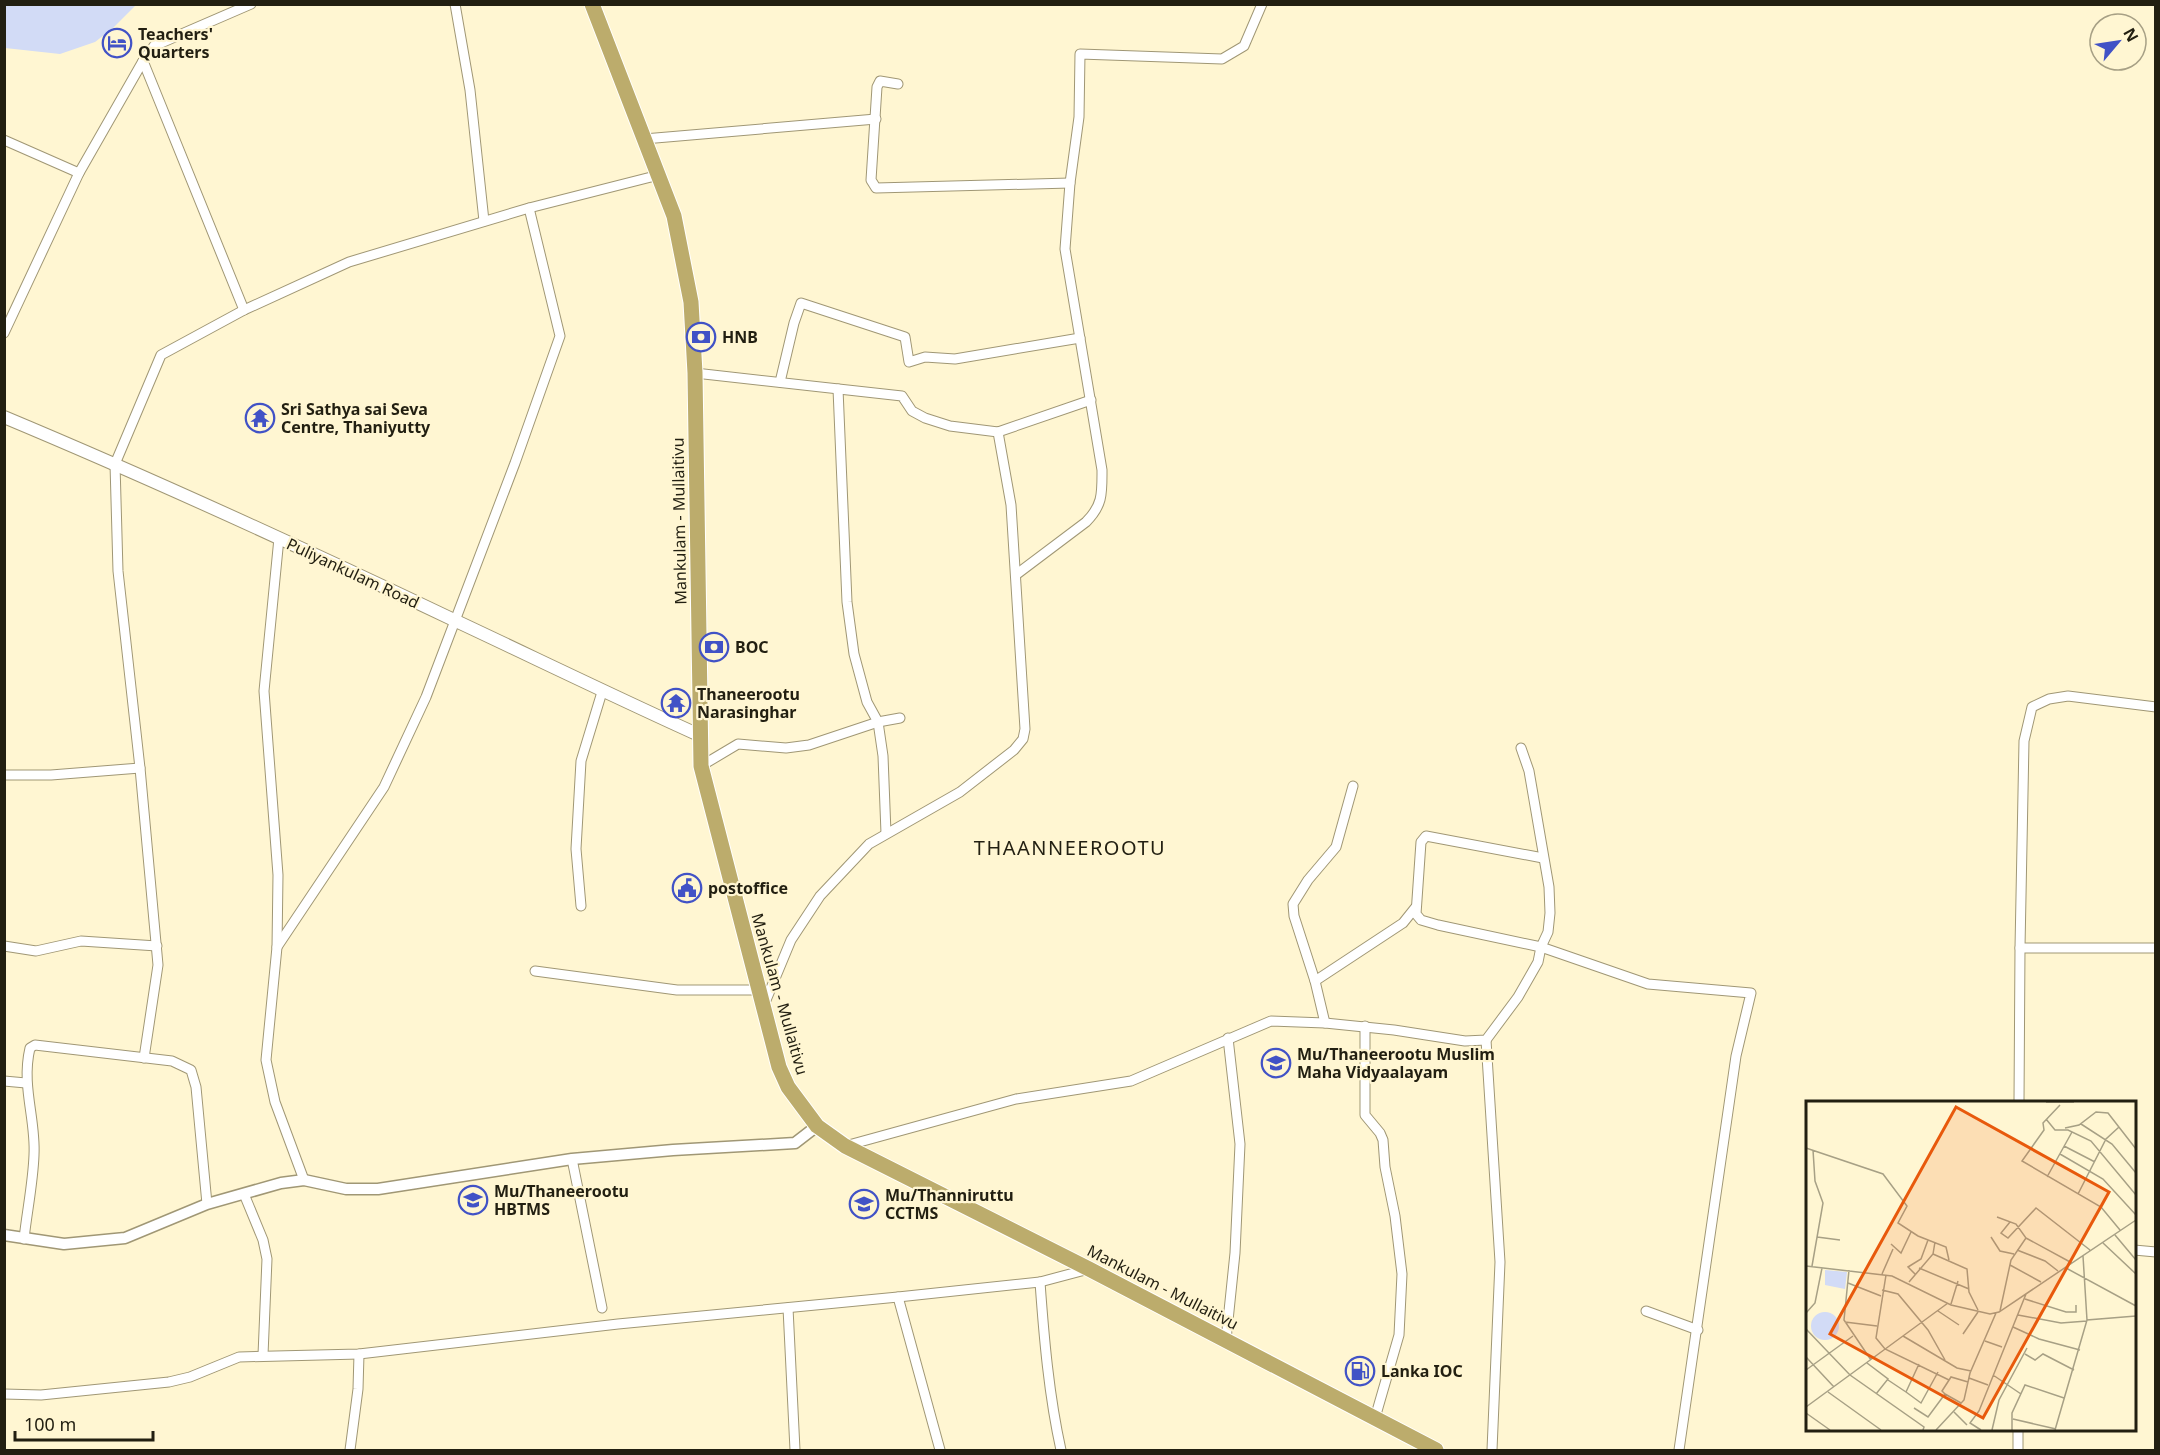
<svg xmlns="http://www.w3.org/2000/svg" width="2160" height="1455" font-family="'Noto Sans',sans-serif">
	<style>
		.green { fill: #d2dbf6 }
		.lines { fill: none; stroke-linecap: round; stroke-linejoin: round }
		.minor-casing { stroke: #a09775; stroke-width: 11 }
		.tertiary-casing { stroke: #a09775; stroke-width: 13 }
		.secondary-casing { stroke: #a09775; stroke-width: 14 }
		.trunk-casing { stroke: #fff; stroke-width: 17 }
		.minor { stroke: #fff; stroke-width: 9 }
		.tertiary { stroke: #fff; stroke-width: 10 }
		.secondary { stroke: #fff; stroke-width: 12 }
		.trunk { stroke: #bcac6c; stroke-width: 15 }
		.labels { text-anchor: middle; stroke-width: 4.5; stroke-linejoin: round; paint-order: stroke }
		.poi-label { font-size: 16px; font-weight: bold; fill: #221f11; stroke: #fff6d2; text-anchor: start }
		.street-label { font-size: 16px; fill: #221f11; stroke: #fff6d2 }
		.quarter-label { font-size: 20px; letter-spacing: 1.5px; fill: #221f11; stroke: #fff6d2 }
		.inset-road { fill: none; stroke: #a7a085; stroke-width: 1.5 }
		.view { fill: #e8590c; fill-opacity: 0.15; stroke: #e8590c; stroke-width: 3 }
		.inset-edge { fill: none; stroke: #221f11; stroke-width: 3 }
	</style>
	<rect width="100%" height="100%" fill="#fff6d2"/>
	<!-- green -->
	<path class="green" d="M5,4H136V5L113,28L95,42L60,54L5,48Z"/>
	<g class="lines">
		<!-- minor casing -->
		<g class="minor-casing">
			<g id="minor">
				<path d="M455,4L470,90L484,221"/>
				<path d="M143,61L244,310"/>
				<path d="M898,84L880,81L877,87L871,180L876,188L1070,183"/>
				<path d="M644,139L876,119"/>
				<path d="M4,140L79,173"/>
				<path d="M4,333L79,173L143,61L154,46L251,4"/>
				<path d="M695,373L902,396L912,411L925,418L950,426L998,432L1091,400"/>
				<path d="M780,382L794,323L801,303L905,337L909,362L925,357L955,359L1080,338"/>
				<path d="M838,389L847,602L854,654L867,702L878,722L883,756L886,833"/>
				<path d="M279,538L264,691L278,875L277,947L266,1060L275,1102L304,1180"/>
				<path d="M1017,574L1086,522C1103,505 1102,493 1102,470L1065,249L1070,183L1079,117L1080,54L1222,59L1244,46L1262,4"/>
				<path d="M701,766L738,744L786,748L809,745L878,722L900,718"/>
				<path d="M4,775H51L140,768"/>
				<path d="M1543,858L1426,836L1421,842L1416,914L1421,920L1438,925L1541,947L1648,984L1751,993L1736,1056L1679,1450"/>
				<path d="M581,906L576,849L581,761L602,692"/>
				<path d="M4,946L36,951L81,941L157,946"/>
				<path d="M277,947L384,787L426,697L515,463L560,336L529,208"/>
				<path d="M2020,948H2156"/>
				<path d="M535,971L677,990H758"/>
				<path d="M1315,981L1403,923L1415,908"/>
				<path d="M764,1005L791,940L820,896L869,844L960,792L1014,750L1023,739L1025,729L1011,505L998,432"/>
				<path d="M1325,1023L1315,981L1294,916L1293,904L1308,880L1336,847L1353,786"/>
				<path d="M1365,1026V1115L1380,1133L1383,1140L1385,1167L1395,1216L1402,1274L1399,1335L1375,1418"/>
				<path d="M1486,1040L1500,1262L1492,1450"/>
				<path d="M144,1058L158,965L140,768L118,571L115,464L161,355L244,310L349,262L529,208L659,175"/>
				<path d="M4,1081L26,1083"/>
				<path d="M2019,1102L2020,948L2024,741L2032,707L2049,699L2068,696L2156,707"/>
				<path d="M845,1146L1016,1099L1131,1081L1271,1021L1325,1023L1394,1030L1465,1041L1486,1040L1518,997L1538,962L1541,947L1548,932L1550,913L1549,887L1529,771L1521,748"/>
				<path d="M572,1159L602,1308"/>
				<path d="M244,1194L263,1240L267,1259L263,1355"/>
				<path d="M24,1239C27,1211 33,1183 34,1155C36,1119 21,1086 30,1048L35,1045L172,1061L191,1070L196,1087L207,1204"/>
				<path d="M2134,1250L2156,1252"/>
				<path d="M1040,1282C1044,1338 1049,1396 1061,1450"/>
				<path d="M898,1297L940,1450"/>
				<path d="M788,1308L795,1450"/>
				<path d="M1646,1311L1698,1330"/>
				<path d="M1226,1340L1235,1253L1240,1144L1228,1038"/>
				<path d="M4,1394L41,1395L169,1382L190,1377L239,1357L359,1354L618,1324L898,1297L1040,1282L1089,1269"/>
				<path d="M350,1450L358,1389L359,1354"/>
				<path d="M2018,1450V1430"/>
			</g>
		</g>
		<!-- tertiary casing -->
		<g class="tertiary-casing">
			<path id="tertiary" d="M4,1235L64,1244L125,1238L207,1204L281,1183L304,1180L346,1189H378L572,1159L673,1150L795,1143L817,1126"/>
		</g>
		<!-- secondary casing -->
		<g class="secondary-casing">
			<path id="secondary" d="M4,417C157,481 307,550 456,621C537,659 617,698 699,735"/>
		</g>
		<!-- trunk casing -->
		<g class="trunk-casing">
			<path id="trunk" d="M592,4L674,216L691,302L695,373L701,766L779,1067L788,1087L817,1126L845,1146L1089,1269L1436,1450"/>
		</g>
		<!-- minor -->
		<use href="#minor" class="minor"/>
		<!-- tertiary -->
		<use href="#tertiary" class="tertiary"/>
		<!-- secondary -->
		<use href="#secondary" class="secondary"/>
		<!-- trunk -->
		<use href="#trunk" class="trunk"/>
	</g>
	<!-- icons -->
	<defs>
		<g id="hotel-ring" transform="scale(1.5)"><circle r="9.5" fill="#fff6d2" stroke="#4152c6" stroke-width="1.5"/><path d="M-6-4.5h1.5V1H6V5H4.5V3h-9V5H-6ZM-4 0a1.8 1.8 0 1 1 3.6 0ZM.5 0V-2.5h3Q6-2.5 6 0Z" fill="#4152c6"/></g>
		<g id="bank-ring" transform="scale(1.5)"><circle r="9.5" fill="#fff6d2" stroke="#4152c6" stroke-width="1.5"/><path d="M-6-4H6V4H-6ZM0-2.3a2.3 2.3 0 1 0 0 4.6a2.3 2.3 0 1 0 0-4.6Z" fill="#4152c6"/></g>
		<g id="temple-ring" transform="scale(1.5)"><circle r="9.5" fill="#fff6d2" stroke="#4152c6" stroke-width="1.5"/><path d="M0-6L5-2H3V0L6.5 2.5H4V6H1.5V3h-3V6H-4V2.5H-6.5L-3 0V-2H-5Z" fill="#4152c6"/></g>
		<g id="civic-ring" transform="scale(1.5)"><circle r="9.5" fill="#fff6d2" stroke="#4152c6" stroke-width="1.5"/><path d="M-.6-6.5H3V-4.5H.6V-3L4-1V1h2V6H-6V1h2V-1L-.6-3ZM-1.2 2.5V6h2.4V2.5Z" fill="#4152c6"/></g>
		<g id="school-ring" transform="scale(1.5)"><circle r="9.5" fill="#fff6d2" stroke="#4152c6" stroke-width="1.5"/><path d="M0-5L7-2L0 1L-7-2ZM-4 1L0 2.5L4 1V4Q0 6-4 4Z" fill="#4152c6"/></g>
		<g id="fuel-ring" transform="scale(1.5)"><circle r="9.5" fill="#fff6d2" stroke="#4152c6" stroke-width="1.5"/><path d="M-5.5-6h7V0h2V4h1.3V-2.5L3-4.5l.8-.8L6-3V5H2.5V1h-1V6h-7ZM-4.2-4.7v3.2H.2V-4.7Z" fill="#4152c6"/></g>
	</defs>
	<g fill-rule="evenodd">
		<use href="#hotel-ring" x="117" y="43"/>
		<use href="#bank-ring" x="701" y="337"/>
		<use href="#temple-ring" x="260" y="418"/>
		<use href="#bank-ring" x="714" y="647"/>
		<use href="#temple-ring" x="676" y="703"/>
		<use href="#civic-ring" x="687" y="888"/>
		<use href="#school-ring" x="1276" y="1063"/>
		<use href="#school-ring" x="473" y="1200"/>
		<use href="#school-ring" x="864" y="1204"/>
		<use href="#fuel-ring" x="1360" y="1371"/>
	</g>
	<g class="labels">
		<!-- poi labels -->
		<g class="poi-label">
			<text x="138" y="40">Teachers'<tspan x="138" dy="18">Quarters</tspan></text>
			<text x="722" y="343">HNB</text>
			<text x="281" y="415">Sri Sathya sai Seva<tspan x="281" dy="18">Centre, Thaniyutty</tspan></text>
			<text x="735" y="653">BOC</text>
			<text x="697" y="700">Thaneerootu<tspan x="697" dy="18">Narasinghar</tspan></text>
			<text x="708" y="894">postoffice</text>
			<text x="1297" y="1060">Mu/Thaneerootu Muslim<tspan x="1297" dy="18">Maha Vidyaalayam</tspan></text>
			<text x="494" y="1197">Mu/Thaneerootu<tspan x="494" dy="18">HBTMS</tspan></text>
			<text x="885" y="1201">Mu/Thanniruttu<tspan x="885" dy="18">CCTMS</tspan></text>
			<text x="1381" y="1377">Lanka IOC</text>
		</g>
		<!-- street labels -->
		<g class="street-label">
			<text transform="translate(679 521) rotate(-91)" y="6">Mankulam - Mullaitivu</text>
			<text transform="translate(353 573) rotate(25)" y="6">Puliyankulam Road</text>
			<text transform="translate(780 994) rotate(74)" y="6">Mankulam - Mullaitivu</text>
			<text transform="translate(1163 1287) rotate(27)" y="6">Mankulam - Mullaitivu</text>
		</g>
		<!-- quarter labels -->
		<g class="quarter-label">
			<text x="1070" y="855">THAANNEEROOTU</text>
		</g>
	</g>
	<!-- overview -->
	<g transform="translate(1806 1101)">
		<rect width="330" height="330" fill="#fff6d2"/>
		<path d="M19,169L41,171L39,188L19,184ZM5 225a14 14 0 1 1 28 0a14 14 0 1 1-28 0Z" fill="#d2dbf6"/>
		<path class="inset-road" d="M240,1H268M254,4L237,22L238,29L216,60L295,106L314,129M240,18L249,29H262L285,40L330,94M275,23L306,43L330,72M259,27L273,24L290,11L302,12L330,48M258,45L289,61M0,47L77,73L101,105L92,122L112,135L140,146L143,159M254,53L297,78L330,114M241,76L266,31M272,93L300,38L313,26M191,116L210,123L220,137L205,159L194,210M204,121L195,132L202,137L230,107L284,149M309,134L330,159M11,136L34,139M185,136L194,150L208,153M220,137L266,162M297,142L330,173M85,143L95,152L105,131M211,149L239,160L252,170M127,153L161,168L163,191L172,209M277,155L281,219M204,164L235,181M0,165L86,175L145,204L184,213L193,211L330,119M6,165L17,102L9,80L7,49M113,167L163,188M260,167L330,205M43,169L38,219L65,259M76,173L87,148M109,173L102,166L115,158L122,139M80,174L70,237L79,248L143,279M103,181L127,153L129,141M42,182L75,195M76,189L92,193L122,229L139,259M219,198L260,211H270V204M145,203L152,180M132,210L153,224M0,212L9,202L16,167M212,214L255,222L281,220M39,221L71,225M207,226L233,238L274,249M0,228L44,274L118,326L117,329M157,233L172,211M97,235L151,267L165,270M179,240L196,246M219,253L229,259L237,253L268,269M0,256L28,286M61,262L82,278L70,293M0,269L47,235M187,274L215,293M163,277L182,284M82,279L100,291L113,263M22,291L75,329M100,291L115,302L132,271M139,293L155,302M0,306L142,202M108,307L122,316L139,293L136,290L145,276L162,281M148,311L161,324M0,312L24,329M207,318L250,328M130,329L158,299L164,272L190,212M175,329L164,322L173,310L220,193M186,329L193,299L221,247M206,329V312L219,284L258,297M249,329L281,219L330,215"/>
		<path class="view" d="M150,6L303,91L177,317L24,233Z"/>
		<rect width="330" height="330" class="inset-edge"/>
	</g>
	<!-- border -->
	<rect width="2160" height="1455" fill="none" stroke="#221f11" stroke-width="12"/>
	<!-- north arrow -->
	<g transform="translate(2118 42) rotate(61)"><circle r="28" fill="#fff6d2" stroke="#a7a085" stroke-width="1.5"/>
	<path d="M0-4.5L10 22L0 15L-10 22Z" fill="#4152c6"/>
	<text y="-9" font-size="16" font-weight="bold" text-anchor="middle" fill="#221f11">N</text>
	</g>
	<!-- scale -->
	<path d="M15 1431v9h138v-9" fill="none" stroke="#221f11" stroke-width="3"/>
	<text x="24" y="1431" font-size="18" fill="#221f11" stroke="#fff6d2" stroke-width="4.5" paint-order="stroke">100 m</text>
</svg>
